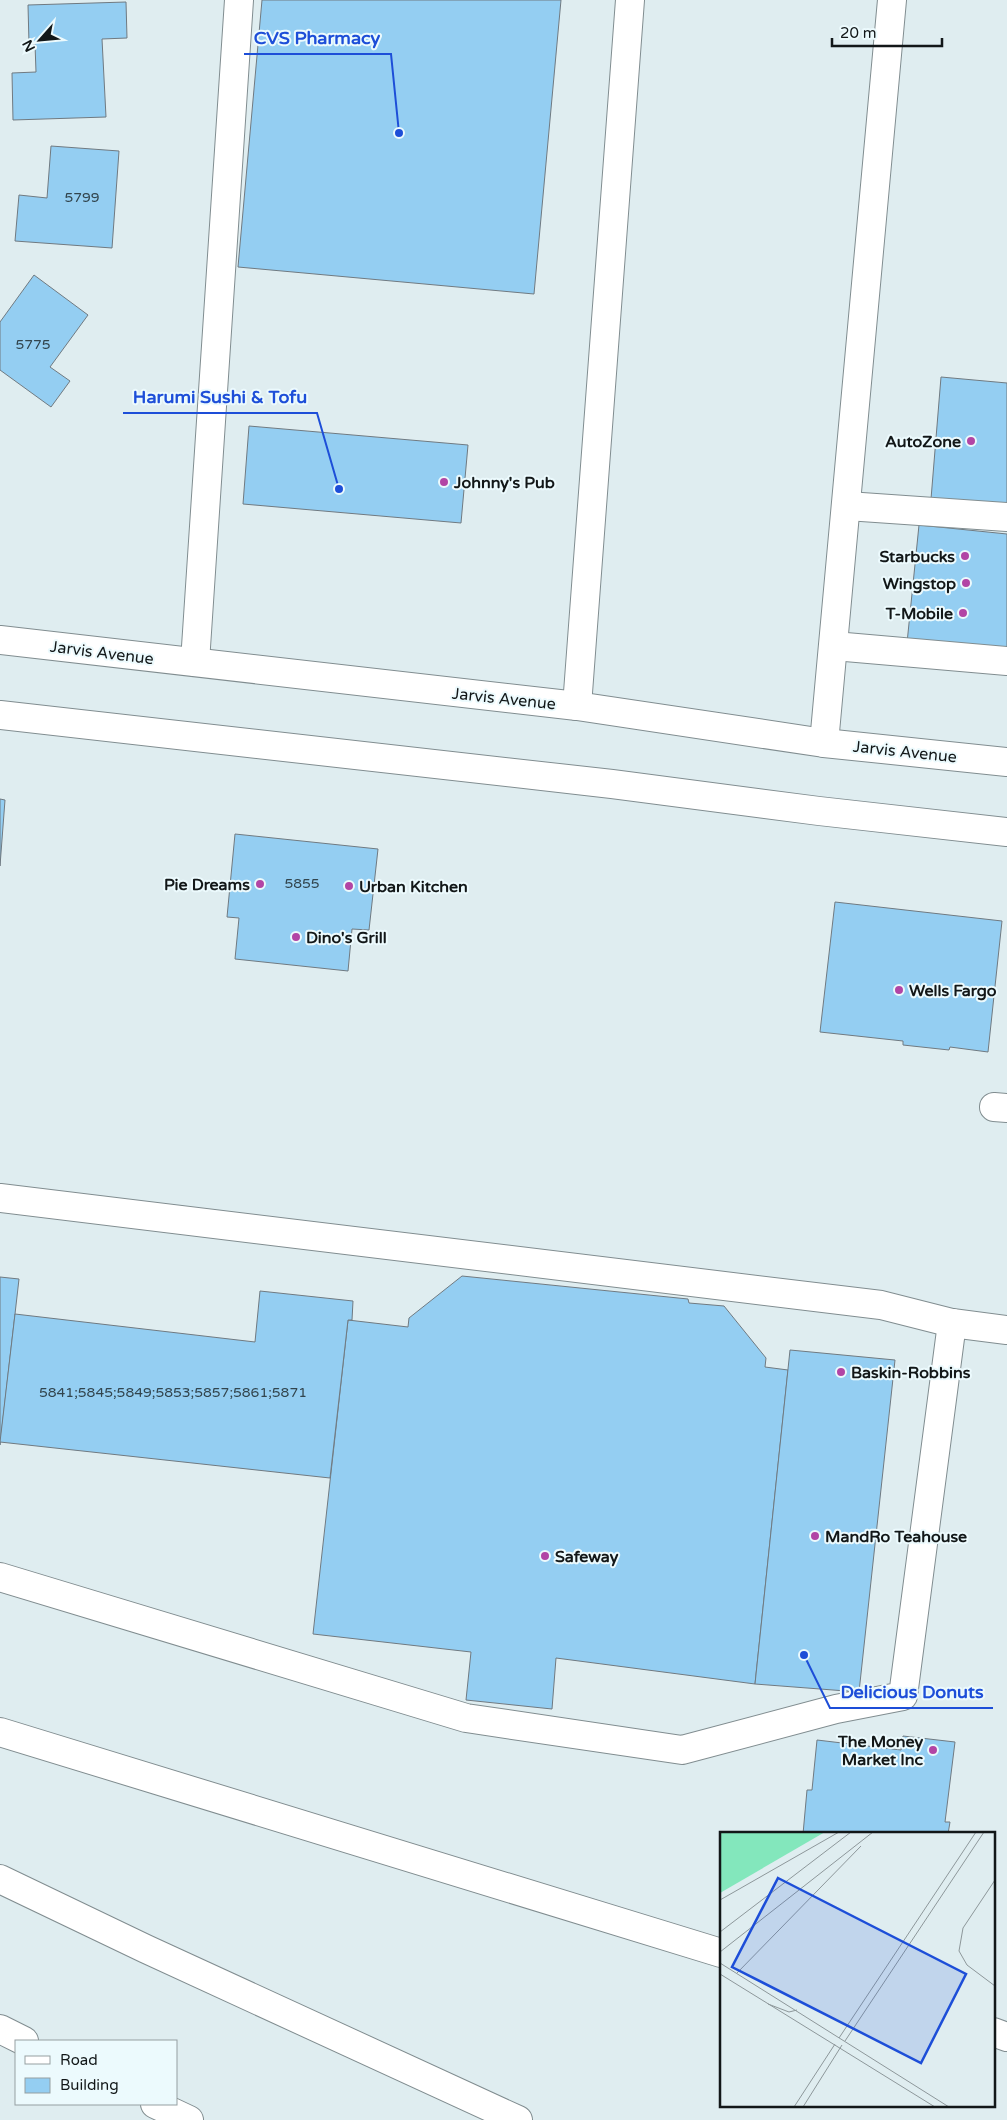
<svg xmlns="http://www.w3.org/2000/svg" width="1007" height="2120" font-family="'Varela Round',sans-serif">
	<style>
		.building { fill: #94cef2; stroke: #707a81 }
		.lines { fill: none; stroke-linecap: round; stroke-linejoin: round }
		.minor-casing { stroke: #818d90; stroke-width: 30 }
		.highway-casing { stroke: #818d90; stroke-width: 30 }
		.minor { stroke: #fff; stroke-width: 28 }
		.highway { stroke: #fff; stroke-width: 28 }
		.poi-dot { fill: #b245a5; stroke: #ecfafd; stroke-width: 2 }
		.labels { text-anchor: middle; stroke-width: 4; stroke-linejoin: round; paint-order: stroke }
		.number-label { font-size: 14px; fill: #32454e }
		.poi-label { font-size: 16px; font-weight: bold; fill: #121718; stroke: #ecfafd; text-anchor: start }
		.street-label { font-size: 16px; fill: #121718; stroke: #ecfafd }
		.inset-road { fill: none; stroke: #8d979a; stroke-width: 1 }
		.view { fill: #1d4ed8; fill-opacity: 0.15; stroke: #1d4ed8; stroke-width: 2.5 }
		.inset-edge { fill: none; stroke: #121718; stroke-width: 2.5 }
		.leader { fill: none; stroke: #1d4ed8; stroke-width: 2 }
		.callout-dot { fill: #1d4ed8; stroke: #ecfafd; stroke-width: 2 }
		.callout-label { font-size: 18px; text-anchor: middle; font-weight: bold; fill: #1d4ed8; stroke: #ecfafd; stroke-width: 4; stroke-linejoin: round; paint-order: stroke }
	</style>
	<rect width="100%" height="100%" fill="#dfedf0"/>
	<!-- building -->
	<g class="building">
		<path d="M262,0H561L534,294L238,267Z"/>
		<path d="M126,2L127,38L102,39L106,117L13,120L12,73L36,72L35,44H29L28,5Z"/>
		<path d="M51,146L119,151L112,248L15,241L19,195L47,198Z"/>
		<path d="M34,275L88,315L50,367L70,381L51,407L0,370V322Z"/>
		<path d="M941,377L1007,383V506L931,499Z"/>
		<path d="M249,426L468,445L461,523L243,504Z"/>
		<path d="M919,525L1007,534V654L907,643Z"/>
		<path d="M0,799L5,800L0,866Z"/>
		<path d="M235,834L378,849L369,930L352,929L348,971L235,959L239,918L227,917Z"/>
		<path d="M835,902L1002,921L988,1052L950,1047L949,1050L903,1045V1041L820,1032Z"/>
		<path d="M462,1276L688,1299L689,1303L724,1306L766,1358L765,1367L788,1370L755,1684L556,1658L552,1709L466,1700L471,1652L313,1634L348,1320L408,1327L409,1318Z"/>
		<path d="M0,1277L19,1279L0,1445Z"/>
		<path d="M260,1291L353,1301L352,1320H348L330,1478L0,1442L15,1314L255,1342Z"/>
		<path d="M790,1350L895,1360L859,1692L755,1684Z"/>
		<path d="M903,1736L955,1742L945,1822H950L948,1834H803L807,1790H812L817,1740L901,1750Z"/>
	</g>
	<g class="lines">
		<!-- minor casing -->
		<g class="minor-casing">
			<g id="minor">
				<path d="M847,506L1007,517"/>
				<path d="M0,640L577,706L824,743L1007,762"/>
				<path d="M834,646L1007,661"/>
				<path d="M195,662L239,0"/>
				<path d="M577,706L630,0"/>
				<path d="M0,715L612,784L819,811L1007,832"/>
				<path d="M824,743L892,0"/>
				<path d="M994,1107L1007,1108"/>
				<path d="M0,1198L881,1305L952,1323L1007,1330"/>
				<path d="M0,1577L466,1718L682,1750L836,1709L903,1696L952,1323"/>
			</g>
		</g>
		<!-- highway casing -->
		<g class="highway-casing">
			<g id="highway">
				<path d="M0,1732L721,1953"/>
				<path d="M0,1879L146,1949L518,2120"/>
				<path d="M0,2029L24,2041"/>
				<path d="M993,2032L1007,2037"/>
				<path d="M155,2104L189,2120"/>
			</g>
		</g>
		<!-- minor -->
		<use href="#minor" class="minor"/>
		<!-- highway -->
		<use href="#highway" class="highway"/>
	</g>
	<!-- markers -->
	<g class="poi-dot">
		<circle cx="971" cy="441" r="5"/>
		<circle cx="444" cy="482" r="5"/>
		<circle cx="965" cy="556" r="5"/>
		<circle cx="966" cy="583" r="5"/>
		<circle cx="963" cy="613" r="5"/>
		<circle cx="260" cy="884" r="5"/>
		<circle cx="349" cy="886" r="5"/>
		<circle cx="296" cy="937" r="5"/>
		<circle cx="899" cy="990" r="5"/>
		<circle cx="841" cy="1372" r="5"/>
		<circle cx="815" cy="1536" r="5"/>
		<circle cx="545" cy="1556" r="5"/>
		<circle cx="933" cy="1750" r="5"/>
	</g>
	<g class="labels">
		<!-- number labels -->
		<g class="number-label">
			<text x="82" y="202">5799</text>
			<text x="33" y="349">5775</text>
			<text x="302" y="888">5855</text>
			<text x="173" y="1397">5841;5845;5849;5853;5857;5861;5871</text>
		</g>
		<!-- poi labels -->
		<g class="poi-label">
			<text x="961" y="447" text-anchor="end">AutoZone</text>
			<text x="454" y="488">Johnny's Pub</text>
			<text x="955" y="562" text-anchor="end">Starbucks</text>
			<text x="956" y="589" text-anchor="end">Wingstop</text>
			<text x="953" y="619" text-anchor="end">T-Mobile</text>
			<text x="250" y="890" text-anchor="end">Pie Dreams</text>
			<text x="359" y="892">Urban Kitchen</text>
			<text x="306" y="943">Dino's Grill</text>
			<text x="909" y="996">Wells Fargo</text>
			<text x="851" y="1378">Baskin-Robbins</text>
			<text x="825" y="1542">MandRo Teahouse</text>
			<text x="555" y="1562">Safeway</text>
			<text x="923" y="1747" text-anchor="end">The Money<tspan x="923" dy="18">Market Inc</tspan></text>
		</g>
		<!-- street labels -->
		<g class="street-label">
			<text transform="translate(102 652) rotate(7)" y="6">Jarvis Avenue</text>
			<text transform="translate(504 698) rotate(6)" y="6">Jarvis Avenue</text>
			<text transform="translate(905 751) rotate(6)" y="6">Jarvis Avenue</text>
		</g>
	</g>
	<!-- overview -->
	<g transform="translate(720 1832)">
		<rect width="275" height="275" fill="#dfedf0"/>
		<path d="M0,0H105L0,61Z" fill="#83e7bc"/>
		<path class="inset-road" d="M0,68L119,0M0,100L131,0M239,119L243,96L275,48M239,119L247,133L275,154M0,120L153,0M0,131L229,275M17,141L141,14M0,142L215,275M48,172L69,180L77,178M119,206L256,0M125,209L264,0M74,275L115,212M83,275L122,213"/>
		<path class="view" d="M58,46L246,142L201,231L12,135Z"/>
		<rect width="275" height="275" class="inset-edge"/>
	</g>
	<!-- callouts -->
	<path class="leader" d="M399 133L391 54H244M339 489L317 413H123M804 1655L830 1708H993"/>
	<g class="callout-dot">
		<circle cx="399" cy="133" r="5"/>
		<circle cx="339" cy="489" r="5"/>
		<circle cx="804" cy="1655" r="5"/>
	</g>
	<g class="callout-label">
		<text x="317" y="44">CVS Pharmacy</text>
		<text x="220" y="403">Harumi Sushi &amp; Tofu</text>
		<text x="912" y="1698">Delicious Donuts</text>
	</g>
	<!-- legend -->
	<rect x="15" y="2040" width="162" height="65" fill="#ecfafd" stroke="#959fa1"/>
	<rect x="25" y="2056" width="25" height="8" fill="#ffffff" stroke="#959fa1"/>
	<text x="60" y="2065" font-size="15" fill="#121718">Road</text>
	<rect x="25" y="2078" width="25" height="15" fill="#94cef2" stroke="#959fa1"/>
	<text x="60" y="2090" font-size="15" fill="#121718">Building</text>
	<!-- north arrow -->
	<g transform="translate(40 40) rotate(243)" stroke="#ecfafd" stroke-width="4" paint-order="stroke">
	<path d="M0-4L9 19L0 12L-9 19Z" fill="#121718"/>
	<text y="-8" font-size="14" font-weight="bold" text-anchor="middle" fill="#121718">N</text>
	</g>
	<!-- scale -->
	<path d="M832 38v8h110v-8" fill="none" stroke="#121718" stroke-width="2.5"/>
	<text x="840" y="38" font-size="15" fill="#121718" stroke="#ecfafd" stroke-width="4" paint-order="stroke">20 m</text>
</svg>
